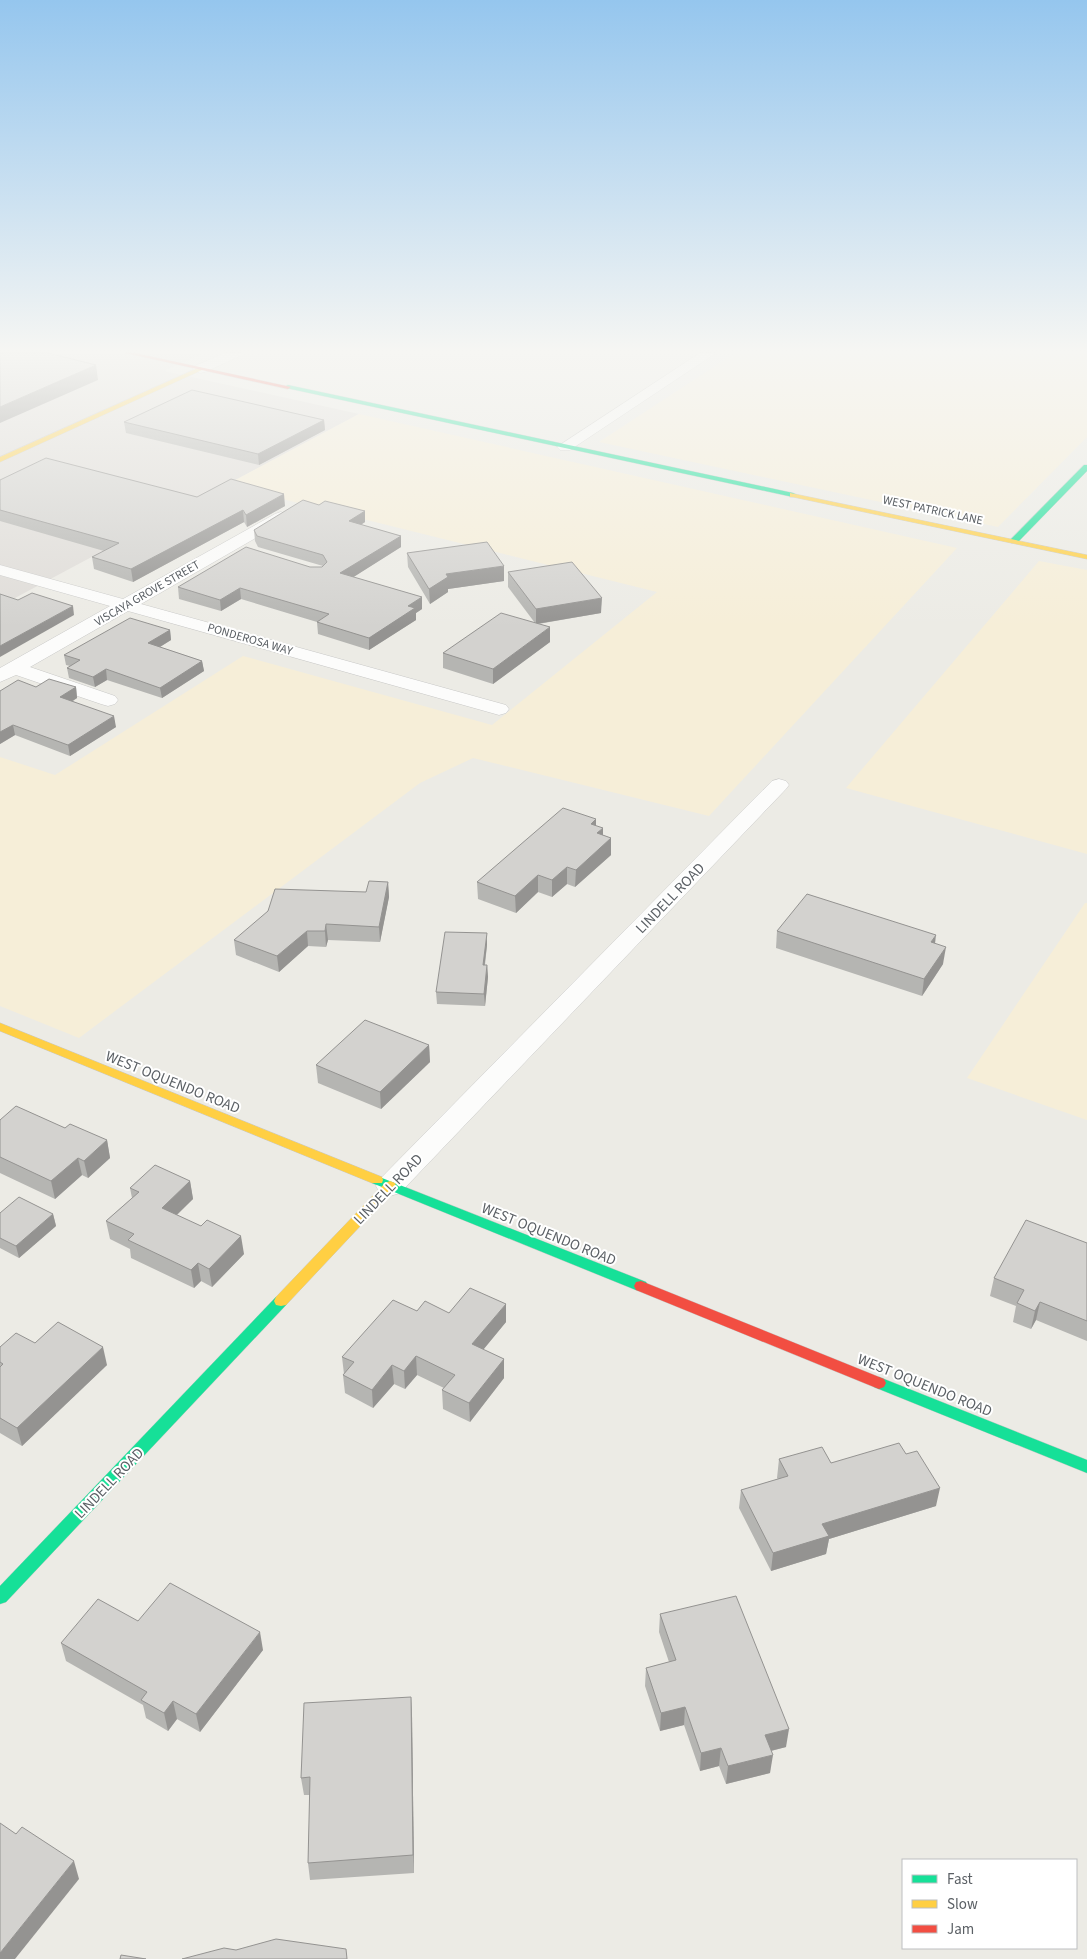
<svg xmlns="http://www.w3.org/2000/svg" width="1087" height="1959" font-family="'Source Sans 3',sans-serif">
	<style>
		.industrial { fill: #dfdcd8 }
		.sand { fill: #f6eed8 }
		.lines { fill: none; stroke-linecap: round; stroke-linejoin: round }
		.street-casing { stroke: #c8c8c7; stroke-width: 1 }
		.fast-casing { stroke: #c8c9c7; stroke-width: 1 }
		.slow-casing { stroke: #c8c9c7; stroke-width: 1 }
		.jam-casing { stroke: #c8c9c7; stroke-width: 1 }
		.street { fill: #fcfcfb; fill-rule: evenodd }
		.fast { fill: #16e098; fill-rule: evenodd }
		.slow { fill: #ffcf43; fill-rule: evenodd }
		.jam { fill: #f24e42; fill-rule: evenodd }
		.wall { fill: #b5b5b2 }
		.shaded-wall { fill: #949391 }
		.building { fill: #d3d2cf; stroke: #949391 }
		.labels { text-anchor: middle; stroke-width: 4; stroke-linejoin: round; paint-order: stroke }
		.far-street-label { font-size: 12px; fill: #5b6065; stroke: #fff }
		.street-label { font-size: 15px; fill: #5b6065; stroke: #fff }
	</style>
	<rect width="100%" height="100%" fill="#ecebe5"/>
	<!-- industrial -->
	<path class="industrial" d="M0,353H204L164,371L359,414L0,606Z"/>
	<!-- sand -->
	<g class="sand">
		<path d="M735,353H1087V437L998,527L599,442Z"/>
		<path d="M359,414L957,548L709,816L473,758L420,783L79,1038L0,1006V757L55,775L243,656L492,725L657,592L226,485Z"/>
		<path d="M1039,561L1087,570V854L846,788Z"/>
		<path d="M1085,903H1087V1120L967,1078Z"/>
	</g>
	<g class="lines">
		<!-- street casing -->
		<g class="street-casing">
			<g id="street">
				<path d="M225,353H242L240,356L205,372L200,373L193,369L195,366Z"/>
				<path d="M700,353H716L570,450H560L557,447Z"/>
				<path d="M281,512L287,514L289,517L287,520L141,604L506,705L509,709L506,713L499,715L492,713L128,611L30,667L115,696L118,700L115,704L108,706L101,704L16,675L0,682V668L110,606L0,575V565L123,599L275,514Z"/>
				<path d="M779,779L786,781L789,785L786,789L400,1193L390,1196L380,1193L376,1186L380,1179L772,781Z"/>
			</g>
		</g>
		<!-- fast casing -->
		<g class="fast-casing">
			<g id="fast">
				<path d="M288,385L793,493L797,495L793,497L286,388V386Z"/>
				<path d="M1084,465H1087V471L1017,543H1011V539Z"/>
				<path d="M377,1176L646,1282L648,1286L646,1290L641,1291L636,1290L372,1183L371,1180L372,1177Z"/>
				<path d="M281,1296L286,1297L288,1301L286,1305L6,1602L0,1604V1586L276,1297Z"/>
				<path d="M879,1377L1087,1460V1473L874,1387L872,1383L874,1379Z"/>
			</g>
		</g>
		<!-- slow casing -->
		<g class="slow-casing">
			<g id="slow">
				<path d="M200,367L203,369L202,370L0,462V457Z"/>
				<path d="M790,493L1087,555V559L793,497H790Z"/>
				<path d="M0,1023L382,1177L383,1180L382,1183H372L0,1031Z"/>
				<path d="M390,1181L395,1183L396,1186L395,1189L286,1305L281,1306L276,1305L274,1301L276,1297L385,1183Z"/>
			</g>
		</g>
		<!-- jam casing -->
		<g class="jam-casing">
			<g id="jam">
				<path d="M125,353H135L291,387L288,389Z"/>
				<path d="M641,1281L884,1379L886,1383L884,1387L879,1389L874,1387L636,1290L634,1286L636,1282Z"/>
			</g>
		</g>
		<!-- street -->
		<use href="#street" class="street"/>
		<!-- fast -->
		<use href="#fast" class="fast"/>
		<!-- slow -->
		<use href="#slow" class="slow"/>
		<!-- jam -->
		<use href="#jam" class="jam"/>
	</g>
	<!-- wall -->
	<g class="wall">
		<path d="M324,420L325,430L259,465L126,433L124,422Z"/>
		<path d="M0,480L197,497L285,506L247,527L244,522L133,582L94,569L92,557L104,551L0,521Z"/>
		<path d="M319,505L365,511V522L361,525L401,536V547L353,577L422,597V609L416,613V620L369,650L318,634L317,622L241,599L221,611L179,599L178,587L310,567H322L323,566L258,547L255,541L254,530Z"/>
		<path d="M407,553L504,581L448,589V592L430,604L408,567Z"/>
		<path d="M508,572L601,613L538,624L550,642L493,684L443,668V653L535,623L508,587Z"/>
		<path d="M170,630L171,640L160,647L202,661L204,671L162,698L107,680L95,687L69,678L67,668L70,666L66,665L64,655Z"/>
		<path d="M36,687H76L77,698L73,701L116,727L70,756L15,735L0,744V691Z"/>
		<path d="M596,826L603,835L611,838V855L575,887L567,884L552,897L538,892L516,913L478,899L477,882Z"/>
		<path d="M388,882L389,897L380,942L328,940L326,947L308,946L279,972L236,955L234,940L366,892Z"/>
		<path d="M777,931L935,943L943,964L922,996L776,948Z"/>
		<path d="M487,945L485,965H487L488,977L485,1006L437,1004L436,992Z"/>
		<path d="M429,1045L430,1062L381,1109L318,1083L316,1065Z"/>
		<path d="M0,1120L65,1128L107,1140L110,1158L88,1178L82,1175L55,1199L0,1173Z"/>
		<path d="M190,1181L193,1199L177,1215L244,1254L212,1287L201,1281L194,1288L131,1258L130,1249L110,1239L106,1221L132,1198L130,1188Z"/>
		<path d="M0,1213L53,1214L56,1226L19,1258L0,1248Z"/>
		<path d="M1087,1243V1341L1036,1320L1031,1329L1013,1322L1016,1306L990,1296L994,1278Z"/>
		<path d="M449,1313L506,1322L483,1350L504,1359V1378L470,1422L443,1409L442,1390L444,1388L417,1375L405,1389L394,1384L373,1408L345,1393L343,1375L344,1374L342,1357Z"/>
		<path d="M35,1343L107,1365L22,1446L0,1433V1347Z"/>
		<path d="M779,1459L831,1463L936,1506L829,1539L826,1554L771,1571L739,1508L741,1490L778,1479L777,1478Z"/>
		<path d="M660,1614L786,1747L771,1751L770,1773L726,1784L719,1766L700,1771L684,1725L660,1731L645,1686L646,1668L669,1662L659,1632Z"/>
		<path d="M138,1621L263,1650L200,1732L177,1719L168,1731L146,1718L143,1705L66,1661L61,1643Z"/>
		<path d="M411,1697L412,1715L414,1873L310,1880L308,1863L310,1795H304L301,1778Z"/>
	</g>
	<!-- shaded-wall -->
	<g class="shaded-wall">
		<path d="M96,365L98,380L0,423V407Z"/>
		<path d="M324,420L325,430L259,465L258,454Z"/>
		<path d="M284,494L285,506L247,527L246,515Z"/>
		<path d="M243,510L244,522L133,582L131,569Z"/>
		<path d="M365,511V522L349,532V521Z"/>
		<path d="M401,536V547L341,585L340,573Z"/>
		<path d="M504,566V581L448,589V592L430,604L429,589L446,574Z"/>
		<path d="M240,588L241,599L221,611L220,600Z"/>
		<path d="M422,597V609L416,613V620L369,650V638L408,606Z"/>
		<path d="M602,598L601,613L536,624V609Z"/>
		<path d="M73,606L74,615L0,657V646Z"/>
		<path d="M550,627V642L493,684V669Z"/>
		<path d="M170,630L171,640L150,653L148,643Z"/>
		<path d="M202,661L204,671L162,698L160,688Z"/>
		<path d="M106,669L107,680L95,687L93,677Z"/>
		<path d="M76,687L77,698L62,707L60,697Z"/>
		<path d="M114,716L116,727L70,756L68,745Z"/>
		<path d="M13,725L15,735L0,744V732Z"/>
		<path d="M596,819V835L591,824Z"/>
		<path d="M603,828V844L597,833Z"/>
		<path d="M611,838V855L575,887L576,870Z"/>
		<path d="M567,867V884L552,897V880Z"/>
		<path d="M538,875V892L516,913L515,896Z"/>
		<path d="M388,882L389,897L380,942L379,927Z"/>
		<path d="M326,924L328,940L326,947L325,931Z"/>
		<path d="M307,931L308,946L279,972L277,956Z"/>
		<path d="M487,933V945L483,977V965Z"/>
		<path d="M936,935L934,952L931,942Z"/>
		<path d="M946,947L943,964L922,996L924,979Z"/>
		<path d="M487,965L488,977L485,1006L484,994Z"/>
		<path d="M429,1045L430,1062L381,1109L380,1092Z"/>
		<path d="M107,1140L110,1158L88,1178L84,1161Z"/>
		<path d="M78,1158L82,1175L55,1199L51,1181Z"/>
		<path d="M190,1181L193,1199L165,1226L162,1208Z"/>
		<path d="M53,1214L56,1226L19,1258L16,1246Z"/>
		<path d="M241,1236L244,1254L212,1287L209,1269Z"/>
		<path d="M198,1263L201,1281L194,1288L191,1270Z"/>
		<path d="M1040,1302L1036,1320L1031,1329L1035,1311Z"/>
		<path d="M506,1304V1322L473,1362L472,1344Z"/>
		<path d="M103,1347L107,1365L22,1446L17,1428Z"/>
		<path d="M416,1356L417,1375L405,1389L404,1371Z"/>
		<path d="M504,1359V1378L470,1422L469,1403Z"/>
		<path d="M392,1365L394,1384L373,1408L372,1390Z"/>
		<path d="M940,1488L936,1506L829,1539L826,1554L771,1571L773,1553L822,1524Z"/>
		<path d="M260,1632L263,1650L200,1732L196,1714Z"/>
		<path d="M411,1697L412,1715L414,1873L413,1855Z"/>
		<path d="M173,1701L177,1719L168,1731L164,1713Z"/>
		<path d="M685,1707L684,1725L660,1731L661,1713Z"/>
		<path d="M789,1729L786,1747L762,1753L765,1735Z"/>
		<path d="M721,1748L719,1766L700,1771L701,1753Z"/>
		<path d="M773,1755L770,1773L726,1784L728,1766Z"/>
		<path d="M74,1861L79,1879L15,1959H0V1953Z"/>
	</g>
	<!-- building -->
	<g class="building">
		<path d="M0,353H48L96,365L0,407Z"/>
		<path d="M192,390L324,420L258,454L124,422Z"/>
		<path d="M46,458L197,497L231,479L284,494L246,515L243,510L131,569L92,557L119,543L0,510V480Z"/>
		<path d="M303,500L319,505L325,501L365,511L349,521L401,536L340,573L422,597L408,606L415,608L369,638L317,622L329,614L240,588L220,600L178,587L246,547L310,567H322L327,562L323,555L257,536L254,530Z"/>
		<path d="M487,542L504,566L446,574L448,577L429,589L407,553Z"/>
		<path d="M572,562L602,598L536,609L508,572Z"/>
		<path d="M32,593L73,606L0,646V594L18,600Z"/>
		<path d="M501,613L550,627L493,669L443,653Z"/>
		<path d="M130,618L170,630L148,643L202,661L160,688L106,669L93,677L67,668L80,660L64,655Z"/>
		<path d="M49,679L76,687L60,697L114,716L68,745L13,725L0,732V691L18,680L36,687Z"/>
		<path d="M563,808L596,819L591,824L603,828L597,833L611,838L576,870L567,867L552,880L538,875L515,896L477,882Z"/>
		<path d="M369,881L388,882L379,927L326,924L325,931H307L277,956L234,940L268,911L275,889L366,892Z"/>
		<path d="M807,894L936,935L931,942L946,947L924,979L777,931Z"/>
		<path d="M445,932L487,933L483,965H487L484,994L436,992Z"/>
		<path d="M365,1020L429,1045L380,1092L316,1065Z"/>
		<path d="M16,1106L65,1128L70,1124L107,1140L84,1161L78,1158L51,1181L0,1157V1120Z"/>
		<path d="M155,1165L190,1181L162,1208L201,1226L207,1220L241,1236L209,1269L198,1263L191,1270L128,1240L134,1234L106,1221L139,1192L130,1188Z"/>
		<path d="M19,1197L53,1214L16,1246L0,1238V1213Z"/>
		<path d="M1026,1220L1087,1243V1321L1040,1302L1035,1311L1017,1303L1024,1290L994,1278Z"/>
		<path d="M470,1288L506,1304L472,1344L504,1359L469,1403L442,1390L455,1375L416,1356L404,1371L392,1365L372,1390L343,1375L354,1362L342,1357L393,1300L417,1311L425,1301L449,1313Z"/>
		<path d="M58,1322L103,1347L17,1428L0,1418V1367L3,1364L0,1362V1347L16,1333L35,1343Z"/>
		<path d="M899,1443L906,1454L917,1451L940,1488L822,1524L829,1536L773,1553L741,1490L788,1476L779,1459L822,1447L831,1463Z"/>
		<path d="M170,1583L260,1632L196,1714L173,1701L164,1713L141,1700L147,1692L61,1643L98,1599L138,1621Z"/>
		<path d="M736,1596L789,1729L765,1735L773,1755L728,1766L721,1748L701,1753L685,1707L661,1713L646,1668L676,1660L660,1614Z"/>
		<path d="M411,1697L413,1855L308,1863L310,1777L301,1778L304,1703Z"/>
		<path d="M0,1823L16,1834L22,1827L74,1861L0,1953Z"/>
		<path d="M276,1939L346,1949L347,1959H182L224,1948L236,1950Z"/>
		<path d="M121,1955L146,1959H120Z"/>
	</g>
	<!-- sky -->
	<linearGradient id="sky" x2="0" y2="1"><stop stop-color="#95c6ee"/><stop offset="0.56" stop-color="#f6f6f3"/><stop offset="1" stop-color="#f6f6f3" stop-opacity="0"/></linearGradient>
	<rect width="1087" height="627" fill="url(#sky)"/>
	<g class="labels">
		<!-- far-street labels -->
		<g class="far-street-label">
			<text transform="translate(933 510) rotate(12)" y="4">WEST PATRICK LANE</text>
			<text transform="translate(147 593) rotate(-30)" y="4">VISCAYA GROVE STREET</text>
			<text transform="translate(250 639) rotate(16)" y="4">PONDEROSA WAY</text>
		</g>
		<!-- street labels -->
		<g class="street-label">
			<text transform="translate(670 898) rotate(-46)" y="5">LINDELL ROAD</text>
			<text transform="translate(173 1082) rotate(22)" y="5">WEST OQUENDO ROAD</text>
			<text transform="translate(388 1189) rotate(-46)" y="5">LINDELL ROAD</text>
			<text transform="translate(549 1234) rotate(22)" y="5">WEST OQUENDO ROAD</text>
			<text transform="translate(925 1385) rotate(22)" y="5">WEST OQUENDO ROAD</text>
			<text transform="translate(109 1483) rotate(-46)" y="5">LINDELL ROAD</text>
		</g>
	</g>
	<!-- legend -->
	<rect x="902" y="1859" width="175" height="90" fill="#ffffff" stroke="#bdbfc1"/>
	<rect x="912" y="1875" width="25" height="8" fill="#16e098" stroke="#bdbfc1"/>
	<text x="947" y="1884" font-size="15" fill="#5b6065">Fast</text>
	<rect x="912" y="1900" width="25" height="8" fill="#ffcf43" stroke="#bdbfc1"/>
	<text x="947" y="1909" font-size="15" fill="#5b6065">Slow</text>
	<rect x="912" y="1925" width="25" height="8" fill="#f24e42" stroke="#bdbfc1"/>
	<text x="947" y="1934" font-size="15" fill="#5b6065">Jam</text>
</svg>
